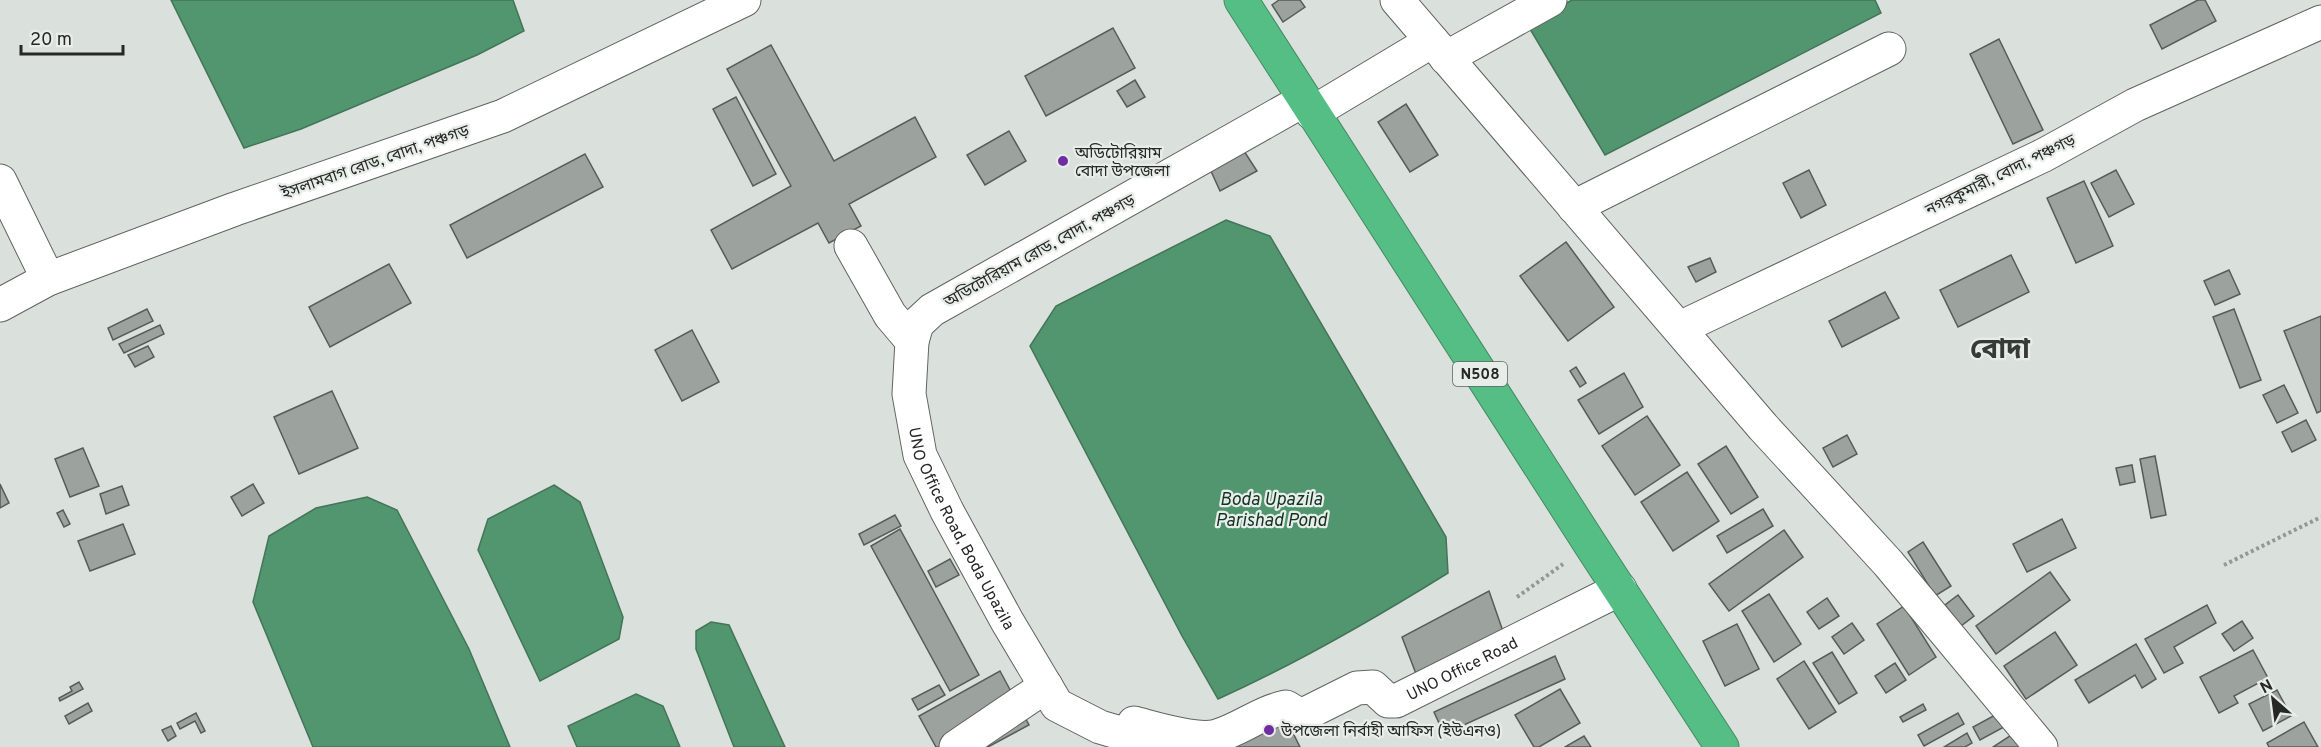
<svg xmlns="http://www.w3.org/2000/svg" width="2321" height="747" font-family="Overpass,'Noto Sans Bengali',sans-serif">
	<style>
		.water { fill: #51966e; stroke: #447558; stroke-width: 1.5 }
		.building { fill: #9ca29e; stroke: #575c59; stroke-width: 1.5 }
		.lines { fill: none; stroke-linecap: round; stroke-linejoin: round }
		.minor-casing { stroke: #5f6461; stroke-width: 35 }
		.highway-casing { stroke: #458a63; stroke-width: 35 }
		.path { stroke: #939895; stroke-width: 4; stroke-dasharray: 3 3; stroke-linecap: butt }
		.minor { stroke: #fff; stroke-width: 33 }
		.highway { stroke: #55be84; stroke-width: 33 }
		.poi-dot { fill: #702da1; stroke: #e7ede9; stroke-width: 2 }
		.labels { text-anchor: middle; stroke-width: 4.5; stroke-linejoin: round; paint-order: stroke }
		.shield { fill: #e7ede9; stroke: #606360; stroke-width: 1.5 }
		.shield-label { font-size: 15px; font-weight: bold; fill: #262826 }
		.poi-label { font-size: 16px; fill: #262826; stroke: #e7ede9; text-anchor: start }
		.street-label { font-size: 16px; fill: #262826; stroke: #e7ede9 }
		.water-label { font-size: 18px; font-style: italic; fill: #123220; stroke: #e7ede9 }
		.town-label { font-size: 28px; font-weight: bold; fill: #373b38; stroke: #e7ede9 }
	</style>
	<rect width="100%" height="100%" fill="#dae0dc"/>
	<!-- water -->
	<g class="water">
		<path d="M171,0H513L524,31L477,55L301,129L244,148Z"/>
		<path d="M1572,0H1875L1881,13L1605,155L1527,24Z"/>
		<path d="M1226,220L1270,236L1446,537L1448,573C1374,619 1298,663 1218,699L1182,636L1030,346L1056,306Z"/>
		<path d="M554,485L580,502L623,617L619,639L540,681L478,550L488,519Z"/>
		<path d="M367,497L397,510L469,649L510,747H313L253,602L269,536L316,508Z"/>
		<path d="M711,622L729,625L785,747H734L696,649V631Z"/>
		<path d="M636,694L663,706L680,747H577L568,726Z"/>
	</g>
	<!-- building -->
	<g class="building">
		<path d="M1279,0H1300L1305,7L1283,22L1272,5Z"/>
		<path d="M2198,0H2205L2216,21L2162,49L2150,25Z"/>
		<path d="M1113,28L1135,68L1046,116L1025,76Z"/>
		<path d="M1999,39L2043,130L2013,144L1970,54Z"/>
		<path d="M771,45L834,161L915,117L936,157L849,204L861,226L829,243L818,223L732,269L711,230L791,186L727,69Z"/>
		<path d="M1135,80L1145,97L1127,107L1117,91Z"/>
		<path d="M736,97L776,174L753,186L713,109Z"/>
		<path d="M1406,104L1438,155L1410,172L1378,122Z"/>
		<path d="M1009,131L1026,161L985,185L967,155Z"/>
		<path d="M1242,148L1257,171L1220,191L1210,169Z"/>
		<path d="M585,154L603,187L467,258L450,225Z"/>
		<path d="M1809,170L1826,205L1801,218L1783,183Z"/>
		<path d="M2116,170L2134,204L2109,217L2091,183Z"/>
		<path d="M2084,181L2113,246L2076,263L2047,198Z"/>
		<path d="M1566,242L1614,307L1568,341L1520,276Z"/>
		<path d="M2011,255L2029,292L1958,327L1940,290Z"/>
		<path d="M1710,258L1716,272L1696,282L1688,267Z"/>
		<path d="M389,264L411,303L330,347L309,307Z"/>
		<path d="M2229,270L2240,294L2215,305L2204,281Z"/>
		<path d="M1885,292L1899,318L1842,347L1829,321Z"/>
		<path d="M147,309L153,321L113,340L108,328Z"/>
		<path d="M2234,309L2261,380L2240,388L2213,317Z"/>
		<path d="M2321,316V411L2317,413L2284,331Z"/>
		<path d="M160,325L164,334L124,353L119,344Z"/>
		<path d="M692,330L719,382L682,401L655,350Z"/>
		<path d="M148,346L154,357L135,367L128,355Z"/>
		<path d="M1576,367L1586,383L1580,387L1570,371Z"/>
		<path d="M1624,373L1643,407L1599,434L1578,400Z"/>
		<path d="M2284,385L2298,413L2277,423L2263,395Z"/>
		<path d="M332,391L358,448L299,474L274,417Z"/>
		<path d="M1647,416L1680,465L1635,495L1602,446Z"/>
		<path d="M2306,420L2316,440L2292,452L2282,432Z"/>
		<path d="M1847,435L1857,454L1833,467L1823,448Z"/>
		<path d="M1726,446L1758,497L1731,514L1698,464Z"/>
		<path d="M83,448L99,486L70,497L55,459Z"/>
		<path d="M2155,456L2166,515L2151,518L2140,459Z"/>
		<path d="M2132,465L2135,482L2120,485L2116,468Z"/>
		<path d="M1687,472L1719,521L1673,551L1641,502Z"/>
		<path d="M0,484L9,503L0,508Z"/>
		<path d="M253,484L264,503L242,516L231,497Z"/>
		<path d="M122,486L129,505L106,514L100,494Z"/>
		<path d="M1763,509L1773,526L1727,553L1717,536Z"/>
		<path d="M63,510L70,524L64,527L57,513Z"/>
		<path d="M895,515L901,526L864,545L859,534Z"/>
		<path d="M2062,519L2076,548L2027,572L2013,544Z"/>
		<path d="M123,524L135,554L90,571L78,541Z"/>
		<path d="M900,529L979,675L950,691L871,546Z"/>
		<path d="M1784,530L1803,557L1729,611L1709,584Z"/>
		<path d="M1923,542L1951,586L1935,596L1908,552Z"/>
		<path d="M950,559L959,575L936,587L928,571Z"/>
		<path d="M2050,572L2070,600L1996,654L1976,626Z"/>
		<path d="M1489,591L1505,637L1418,679L1402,637Z"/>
		<path d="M1769,594L1801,644L1774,662L1742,611Z"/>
		<path d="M1958,595L1974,616L1961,626L1945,605Z"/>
		<path d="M1827,598L1839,616L1819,629L1807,612Z"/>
		<path d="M2207,605L2216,623L2174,647L2183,663L2164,673L2145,639Z"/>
		<path d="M1904,606L1936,657L1909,675L1877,624Z"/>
		<path d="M2242,621L2253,638L2234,651L2222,634Z"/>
		<path d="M1852,623L1864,640L1844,654L1832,637Z"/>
		<path d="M1737,624L1759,669L1725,686L1703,641Z"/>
		<path d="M2055,632L2077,665L2026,699L2004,666Z"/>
		<path d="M2136,644L2156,679L2142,688L2135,675L2089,703L2075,680Z"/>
		<path d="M2253,650L2268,678L2234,696L2238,703L2219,713L2200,677Z"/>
		<path d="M1832,652L1857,693L1839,704L1813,663Z"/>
		<path d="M1555,656L1565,679L1444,734L1434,712Z"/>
		<path d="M1804,661L1836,712L1809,729L1777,679Z"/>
		<path d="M1895,663L1906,680L1886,693L1875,676Z"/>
		<path d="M1000,671L1029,725L988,747H936L919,716Z"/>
		<path d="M79,682L83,689L60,701L59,698L72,691L70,687Z"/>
		<path d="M939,685L945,695L918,710L912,699Z"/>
		<path d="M1560,689L1580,723L1539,747H1534L1515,715Z"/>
		<path d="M2277,690L2291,716L2263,731L2249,704Z"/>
		<path d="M88,703L92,711L69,724L65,716Z"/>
		<path d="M1923,704L1926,710L1903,722L1900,717Z"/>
		<path d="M196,713L205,731L201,733L195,721L180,729L177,723Z"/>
		<path d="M1283,713L1300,747H1212Z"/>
		<path d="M1958,713L1964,724L1924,746L1918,735Z"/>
		<path d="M1997,714L2004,727L1980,740L1973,727Z"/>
		<path d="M2304,722L2318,747H2269L2267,743Z"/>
		<path d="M171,726L176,736L168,741L162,730Z"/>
		<path d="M2019,730L2030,747H1993Z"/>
		<path d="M1967,733L1972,743L1965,747H1944Z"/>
		<path d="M1584,736L1591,747H1565Z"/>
	</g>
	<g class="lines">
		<!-- minor casing -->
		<g class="minor-casing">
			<g id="minor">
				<path d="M1397,0L1763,427L1888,563L2041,747"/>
				<path d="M1446,58L1550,0"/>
				<path d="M1312,113L1432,41"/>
				<path d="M0,181L48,279"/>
				<path d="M1574,207L1889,49"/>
				<path id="s1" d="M851,246L890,315L912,341L909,394L920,455L947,511L1007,621L1057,705L1100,727L1148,741L1160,747"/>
				<path d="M0,305L48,279L235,209L503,116L744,0"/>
				<path d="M1680,328L2044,155L2135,105L2321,22"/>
				<path d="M912,341L917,324L932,310L1304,100"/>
				<path id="s2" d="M1134,723C1154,728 1197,742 1217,736C1241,729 1261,712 1286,707L1301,716L1357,688L1373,687L1388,701H1396L1620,589"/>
				<path d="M956,747L1046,686"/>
			</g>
		</g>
		<!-- highway casing -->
		<g class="highway-casing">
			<path id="highway" d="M1241,0L1590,544L1722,747"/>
		</g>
		<!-- path -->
		<g class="path">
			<path d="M2224,565L2321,517"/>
			<path d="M1517,597L1563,564"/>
		</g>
		<!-- minor -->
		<use href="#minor" class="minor"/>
		<!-- highway -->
		<use href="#highway" class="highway"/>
	</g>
	<!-- markers -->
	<g class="poi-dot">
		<circle cx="1063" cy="161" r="6"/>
		<circle cx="1269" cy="730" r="6"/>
	</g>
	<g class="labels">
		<!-- shield labels -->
		<rect class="shield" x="1453" y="362" width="54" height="24" rx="4.5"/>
		<g class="shield-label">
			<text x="1480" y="379">N508</text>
		</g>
		<!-- poi labels -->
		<g class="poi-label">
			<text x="1075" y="158">অডিটোরিয়াম<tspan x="1075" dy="18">বোদা উপজেলা</tspan></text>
			<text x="1281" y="736">উপজেলা নির্বাহী আফিস (ইউএনও)</text>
		</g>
		<!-- street labels -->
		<g class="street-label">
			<text transform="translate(375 161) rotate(-19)" y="6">ইসলামবাগ রোড, বোদা, পঞ্চগড়</text>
			<text transform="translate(2000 174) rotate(-26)" y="6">নগরকুমারী, বোদা, পঞ্চগড়</text>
			<text transform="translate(1039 250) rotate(-29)" y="6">অডিটোরিয়াম রোড, বোদা, পঞ্চগড়</text>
			<text dy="6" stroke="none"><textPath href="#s1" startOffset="312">UNO Office Road, Boda Upazila</textPath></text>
			<text dy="6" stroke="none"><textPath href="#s2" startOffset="358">UNO Office Road</textPath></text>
		</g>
		<!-- water labels -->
		<g class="water-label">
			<text x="1271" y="505">Boda Upazila<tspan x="1271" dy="21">Parishad Pond</tspan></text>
		</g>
		<!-- town labels -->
		<g class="town-label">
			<text x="2000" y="358">বোদা</text>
		</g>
	</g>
	<!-- north arrow -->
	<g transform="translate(2273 699) rotate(332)" stroke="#e7ede9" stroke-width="4.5" paint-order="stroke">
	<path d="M0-4.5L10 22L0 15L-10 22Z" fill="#262826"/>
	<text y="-9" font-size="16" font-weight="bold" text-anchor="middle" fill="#262826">N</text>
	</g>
	<!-- scale -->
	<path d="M21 45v9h102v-9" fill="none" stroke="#262826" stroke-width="3"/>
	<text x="30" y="45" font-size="18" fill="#262826" stroke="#e7ede9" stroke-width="4.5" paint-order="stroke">20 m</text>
</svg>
